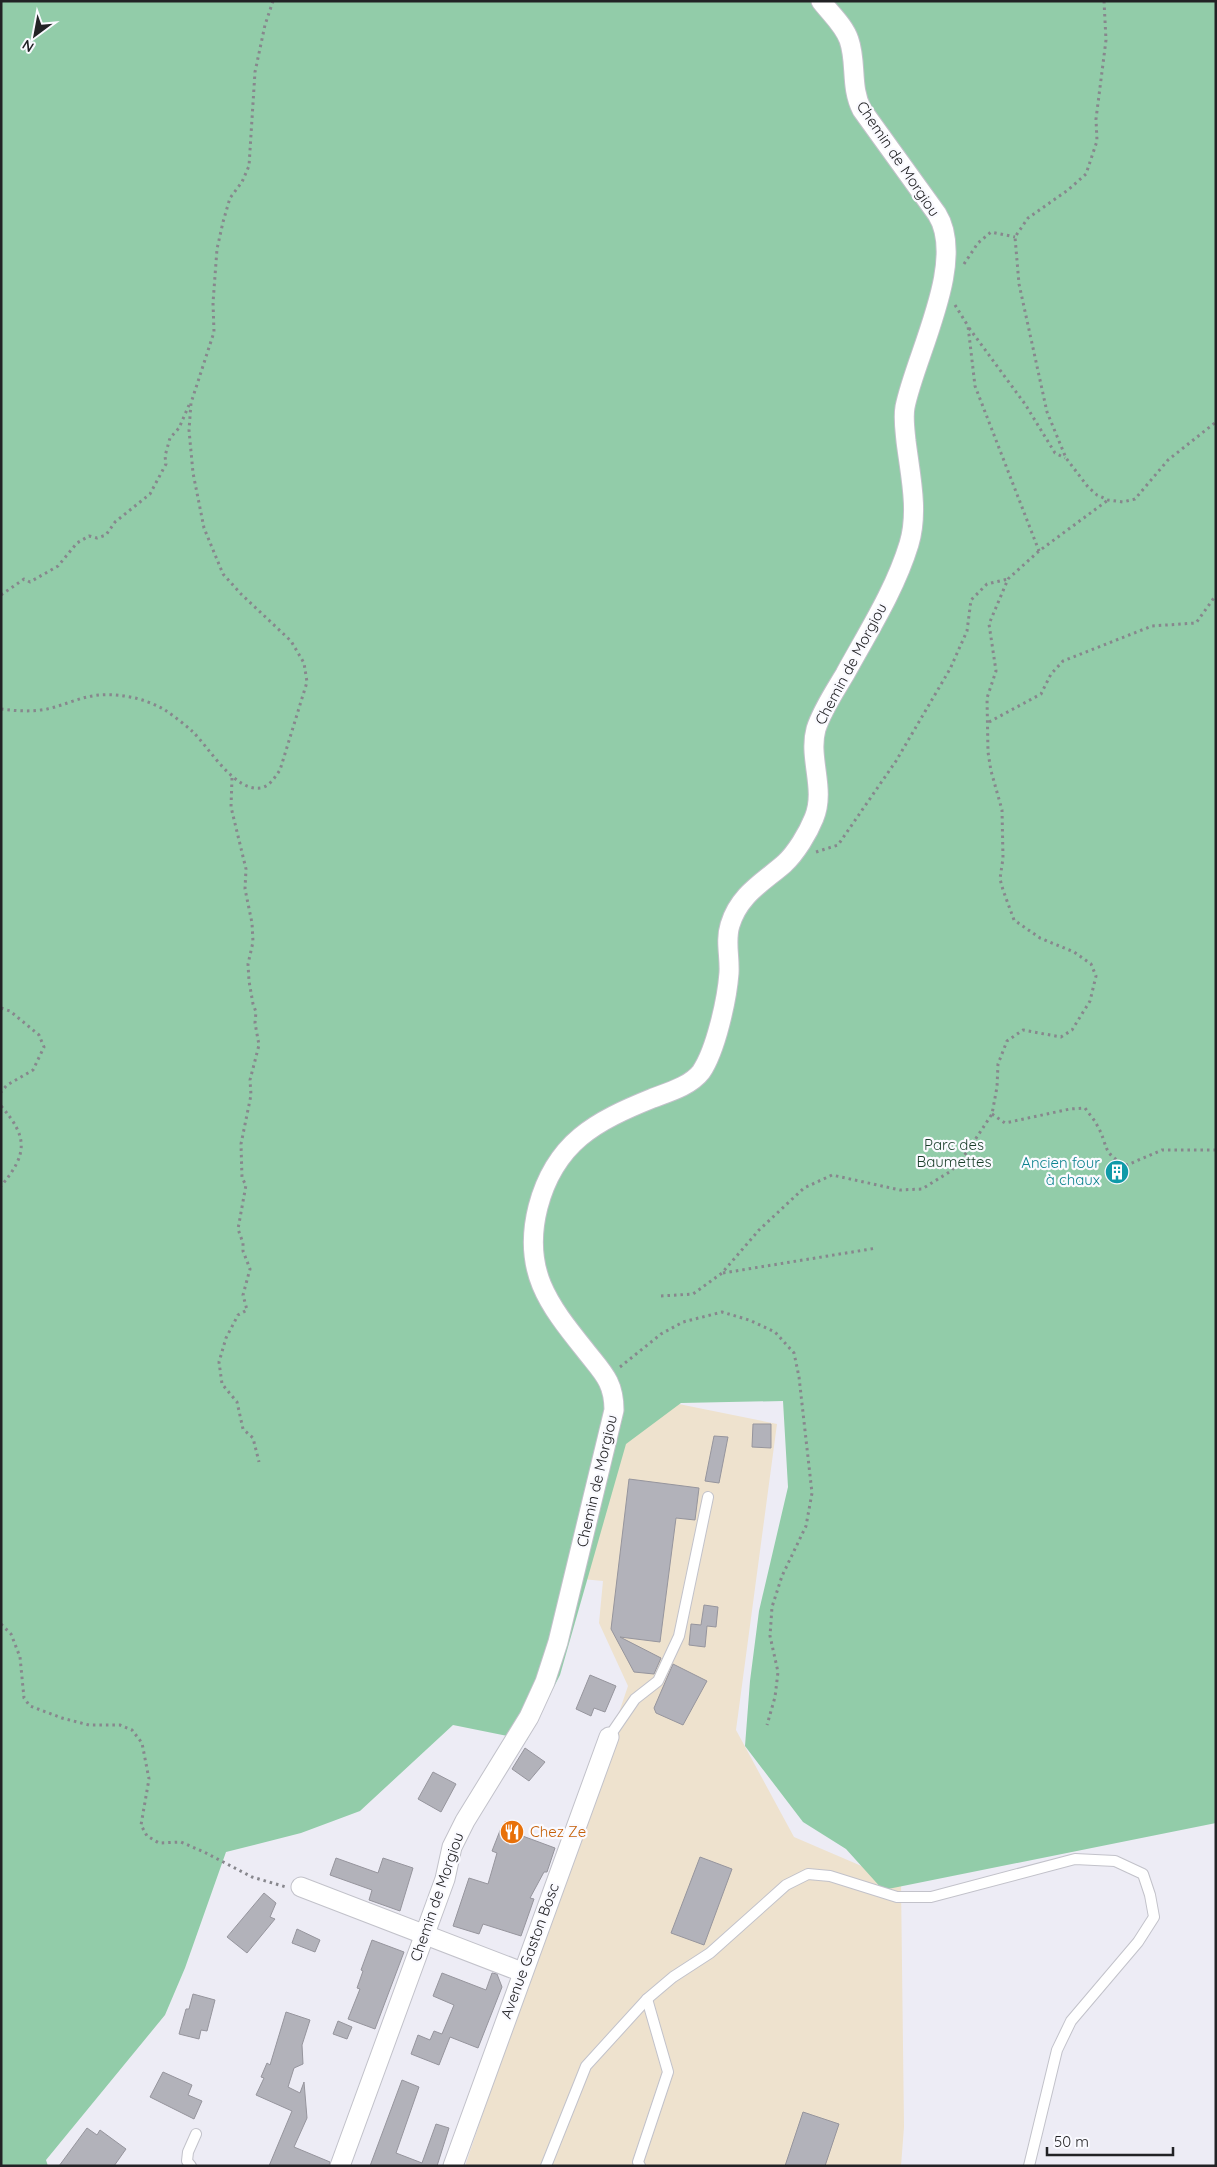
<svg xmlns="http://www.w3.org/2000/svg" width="1217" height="2167" font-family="Quicksand,sans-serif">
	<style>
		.industrial { fill: #eee2ce }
		.green { fill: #92cca9 }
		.building { fill: #b2b2ba; stroke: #96959d }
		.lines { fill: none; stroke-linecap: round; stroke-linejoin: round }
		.lane-casing { stroke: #c2c2ca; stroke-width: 12 }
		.street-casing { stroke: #c2c2ca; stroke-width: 21 }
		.path { stroke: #87878d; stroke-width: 3; stroke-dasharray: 2.5 4; stroke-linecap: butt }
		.lane { stroke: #fff; stroke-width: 10 }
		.street { stroke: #fff; stroke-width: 19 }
		.labels { text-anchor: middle; stroke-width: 4.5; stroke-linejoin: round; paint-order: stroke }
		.street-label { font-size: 15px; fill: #222225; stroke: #fafaff }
		.park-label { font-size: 15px; fill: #1a3e2a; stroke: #fafaff }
		.culture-label { font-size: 15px; fill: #0d838f; stroke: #fafaff; text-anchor: end }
		.food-label { font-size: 15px; fill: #c56008; stroke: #fafaff; text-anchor: start }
	</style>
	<rect width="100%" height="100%" fill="#edecf5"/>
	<!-- industrial -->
	<path class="industrial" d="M629,1394L777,1424L736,1730L794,1837L901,1883L904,2127L901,2166H465L628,1686L599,1623L603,1581L582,1579Z"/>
	<!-- green -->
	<path class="green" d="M1,1H1216V1823L883,1890L846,1849L803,1822L745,1746L750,1681L759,1611L788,1487L783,1401L681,1403L626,1444L560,1675L527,1740L453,1725L360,1811L301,1833L226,1852L185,1968L165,2015L46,2160L48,2166H1Z"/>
	<!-- building -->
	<g class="building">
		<path d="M753,1424H771V1448L752,1447Z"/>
		<path d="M714,1436L728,1437L719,1483L705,1481Z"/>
		<path d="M629,1479L699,1488L695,1520L676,1518L660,1642L620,1637L661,1658L654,1674L634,1672L611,1629Z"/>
		<path d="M704,1605L718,1607L716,1627L707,1626L705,1647L689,1645L691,1624L701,1625Z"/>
		<path d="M673,1664L707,1681L683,1725L656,1713L654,1708Z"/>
		<path d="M590,1675L616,1686L605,1712L594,1708L591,1716L576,1709Z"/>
		<path d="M525,1748L545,1762L529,1781L512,1769Z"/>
		<path d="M433,1772L456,1784L441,1812L418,1799Z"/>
		<path d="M501,1828L555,1848L547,1872H544L530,1898L534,1899L521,1936L483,1924L479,1934L453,1926L469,1878L488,1884L497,1853L492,1851Z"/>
		<path d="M700,1857L732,1869L704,1945L671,1933Z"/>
		<path d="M336,1858L378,1873L383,1858L413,1868L400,1911L369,1900L372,1890L330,1875Z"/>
		<path d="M264,1893L276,1903L270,1917L275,1919L247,1953L227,1937Z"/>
		<path d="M297,1929L320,1940L315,1952L292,1943Z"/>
		<path d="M372,1940L404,1952L375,2029L348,2019L360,1989L357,1988L363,1971L361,1970Z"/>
		<path d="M442,1973L486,1990L492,1973L497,1974L502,1987L478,2048L450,2037L439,2065L411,2054L418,2035L430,2040L434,2031L442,2034L454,2005L433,1996Z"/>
		<path d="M193,1994L215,2000L207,2031L201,2030L199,2039L179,2034L186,2009H189Z"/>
		<path d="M286,2012L310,2020L302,2045L303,2064L294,2068L288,2087L300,2093L304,2082L307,2118L294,2147L330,2162L329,2166H269L292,2111L256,2095L264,2078L261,2077L267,2063L270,2065Z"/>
		<path d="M338,2021L352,2027L347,2039L333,2034Z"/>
		<path d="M163,2072L192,2085L188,2095L202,2101L194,2119L150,2097Z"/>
		<path d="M402,2080L419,2087L396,2153L422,2163L436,2124L449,2128L437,2166H370Z"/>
		<path d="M803,2112L839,2124L825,2166H785Z"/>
		<path d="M87,2128L97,2135L100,2130L126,2149L114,2166H59Z"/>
	</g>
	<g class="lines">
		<!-- lane casing -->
		<g class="lane-casing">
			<g id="lane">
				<path d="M609,1737L635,1699L658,1681L679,1636L708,1497"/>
				<path d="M191,2166L187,2161L188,2152L196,2134"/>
				<path d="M546,2166L586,2066L647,1999L673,1977L710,1953L786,1885L808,1874L830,1876L897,1897H931L1075,1859L1115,1861L1143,1874L1150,1895L1154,1917L1138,1942L1071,2021L1057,2050L1029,2166"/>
				<path d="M640,2166L638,2162L668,2072L647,1999"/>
			</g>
		</g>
		<!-- street casing -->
		<g class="street-casing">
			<g id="street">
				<path d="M301,1887L522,1972"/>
				<path d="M340,2166L445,1879L452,1847L465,1821L529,1717L545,1682L558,1642L614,1410C614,1381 602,1372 585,1350C548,1304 522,1270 538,1207C555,1142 596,1121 653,1098C669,1092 690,1086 701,1072C716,1050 727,999 729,973C730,956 725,941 730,925C739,895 762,883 784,864C796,853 808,833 814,818C826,789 808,758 816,729C822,710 835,691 845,674C868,632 895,590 909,544C919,511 910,474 906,441C905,430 903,418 905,407C915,356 967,262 937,214L862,110C850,87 857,63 849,40C844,25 830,13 821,1"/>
				<path d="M453,2166L609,1737"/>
			</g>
		</g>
		<!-- path -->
		<g class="path">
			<path d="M1104,1L1106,40L1096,119L1097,141L1086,174L1068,190L1028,218L1015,237L1019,284L1047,412L1066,458L1088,487L1097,495L1108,500L1123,502L1135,499L1168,460L1216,422"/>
			<path d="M964,264L978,243L991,232L1015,237"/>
			<path d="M955,305L968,326L975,386L1039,551"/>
			<path d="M969,328L1025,404L1055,453L1065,458"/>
			<path d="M1,595L24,579L30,582L58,566L77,543L89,536L97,538L106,535L115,522L150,494L166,464L165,456L170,438L179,428L189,405"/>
			<path d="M1,709C16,711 32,712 47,709C61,706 74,700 87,697C112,691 143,697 165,710C174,716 184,724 192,731C209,747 234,792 261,788C270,786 275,777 280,770L307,682L304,663L291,641L241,594L223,574L204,528L193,473L189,430L191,403L214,332L213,303L217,249L223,222L230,198L242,182L249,166L255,72L265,25L273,1"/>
			<path d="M989,722L1041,694L1051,674L1063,661L1152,626L1196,623L1216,595"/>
			<path d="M232,778L231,807L246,869L245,889L252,923L253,942L248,964L249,981L253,1004L256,1012L255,1023L259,1045L250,1080L251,1095L241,1144L242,1178L246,1185L238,1229L243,1243V1251L250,1269L243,1295L247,1310L238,1315L226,1338L219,1362L222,1384L237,1402L243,1429L253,1438L259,1462"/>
			<path d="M816,852L838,845L896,761L950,669L967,631L971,600L987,584L1008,579"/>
			<path d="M1,1008L10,1011L39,1035L44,1047L33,1070L7,1085L1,1092"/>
			<path d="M1,1106C28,1137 28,1154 1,1186"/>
			<path d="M992,1114L1005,1123L1070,1109L1085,1108C1089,1114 1094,1119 1097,1125C1109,1146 1101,1154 1127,1165L1162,1150H1216"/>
			<path d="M723,1273L877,1248"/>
			<path d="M661,1296L693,1294L722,1273L759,1230L804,1188L832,1175L900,1190L922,1189L951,1171L967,1152L992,1114L997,1087L998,1064L1007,1041L1023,1030L1061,1037L1072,1030L1090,1001L1096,976L1091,964L1074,952L1040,938L1014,920L1003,890L1000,879L1003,858L1002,810L991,771L988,752L987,698L996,671L989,624L1008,579L1039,551L1108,500"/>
			<path d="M620,1367L661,1334L683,1322L722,1312L749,1320L775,1332L794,1353L799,1377L812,1493L806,1526L782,1576L772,1607L770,1636L778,1672L775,1697L767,1725"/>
			<path d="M1,1624L11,1634L20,1657L24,1698L30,1706L62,1718L89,1725H120L132,1730L142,1743L149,1779L141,1825L147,1836L159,1843L181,1842L204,1852L252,1877L286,1887"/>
		</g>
		<!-- lane -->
		<use href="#lane" class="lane"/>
		<!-- street -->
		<use href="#street" class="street"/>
	</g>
	<!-- icons -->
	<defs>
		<g id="building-disc" transform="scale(1.25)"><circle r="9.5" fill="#0f9aa8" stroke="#fafaff"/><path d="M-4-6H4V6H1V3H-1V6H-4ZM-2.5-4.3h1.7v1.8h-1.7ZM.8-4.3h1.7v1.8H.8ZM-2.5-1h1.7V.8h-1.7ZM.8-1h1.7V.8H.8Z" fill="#fff"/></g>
		<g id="restaurant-disc" transform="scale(1.25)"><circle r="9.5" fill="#e8710a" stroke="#fafaff"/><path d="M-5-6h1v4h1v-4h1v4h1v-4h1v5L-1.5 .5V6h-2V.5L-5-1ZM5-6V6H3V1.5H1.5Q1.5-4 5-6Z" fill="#fff"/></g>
	</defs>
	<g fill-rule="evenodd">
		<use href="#building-disc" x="1117" y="1172"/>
		<use href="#restaurant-disc" x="512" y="1832"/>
	</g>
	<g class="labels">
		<!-- street labels -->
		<g class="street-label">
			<text transform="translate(898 159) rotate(56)" y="5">Chemin de Morgiou</text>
			<text transform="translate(851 664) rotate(-62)" y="5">Chemin de Morgiou</text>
			<text transform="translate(597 1481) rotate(-77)" y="5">Chemin de Morgiou</text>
			<text transform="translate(437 1897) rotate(-71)" y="5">Chemin de Morgiou</text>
			<text transform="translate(530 1951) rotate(-70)" y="5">Avenue Gaston Bosc</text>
		</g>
		<!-- park labels -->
		<g class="park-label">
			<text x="954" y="1150">Parc des<tspan x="954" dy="17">Baumettes</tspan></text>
		</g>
		<!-- culture labels -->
		<g class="culture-label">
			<text x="1100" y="1168">Ancien four<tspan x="1100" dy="17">à chaux</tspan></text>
		</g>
		<!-- food labels -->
		<g class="food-label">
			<text x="530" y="1837">Chez Ze</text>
		</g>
	</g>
	<!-- border -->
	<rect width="1217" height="2167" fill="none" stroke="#222225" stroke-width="5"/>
	<!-- north arrow -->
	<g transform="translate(35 35) rotate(212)" stroke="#fafaff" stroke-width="4" paint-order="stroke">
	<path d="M0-4L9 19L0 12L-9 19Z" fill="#222225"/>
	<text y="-8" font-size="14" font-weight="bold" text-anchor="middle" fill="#222225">N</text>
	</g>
	<!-- scale -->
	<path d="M1047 2147v8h126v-8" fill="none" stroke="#222225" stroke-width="2.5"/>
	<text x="1054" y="2147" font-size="15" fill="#222225" stroke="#fafaff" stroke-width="4" paint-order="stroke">50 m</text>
</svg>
